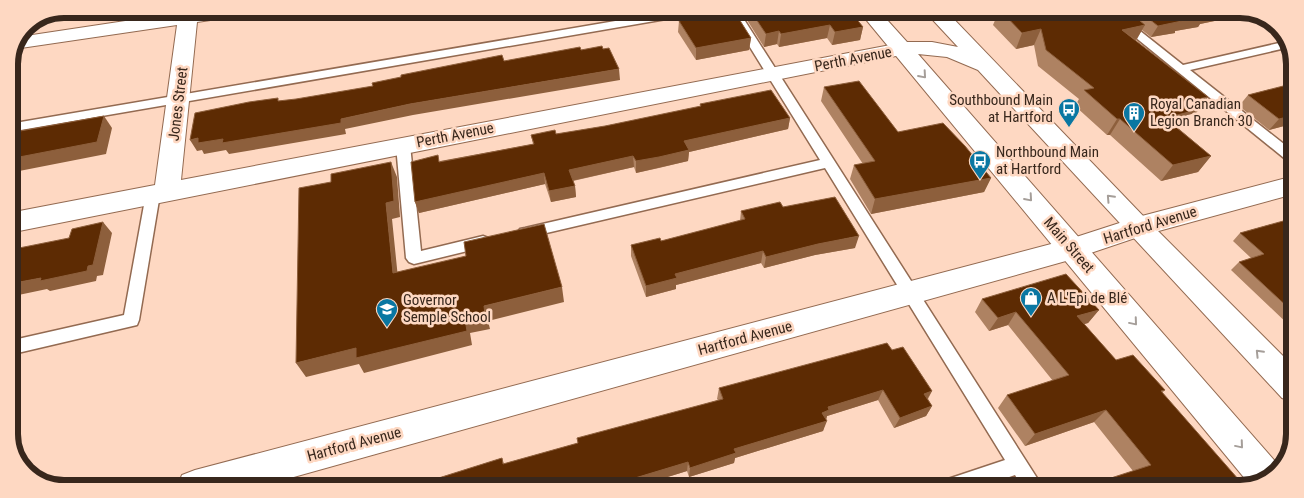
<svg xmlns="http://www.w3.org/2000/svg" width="1304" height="498" font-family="'Roboto Condensed',sans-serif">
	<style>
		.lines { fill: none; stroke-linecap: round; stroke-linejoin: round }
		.lane-casing { stroke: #936a51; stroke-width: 3 }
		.street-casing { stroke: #936a51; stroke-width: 2 }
		.primary-casing { stroke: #936a51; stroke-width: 2 }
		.lane { fill: #fff; fill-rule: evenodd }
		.street { fill: #fff; fill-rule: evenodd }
		.primary { fill: #fff; fill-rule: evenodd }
		.wall { fill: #ae8262 }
		.shaded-wall { fill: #8d5f3c }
		.building { fill: #5d2b03; stroke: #8d5f3c }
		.oneway { stroke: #a59e99 }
		.labels { text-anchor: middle; stroke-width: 5; stroke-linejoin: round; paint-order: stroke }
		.street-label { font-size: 15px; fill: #38271c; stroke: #fed8c2 }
		.poi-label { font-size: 15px; fill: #38271c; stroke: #fed8c2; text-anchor: start }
		.rim { fill: none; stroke: #38271c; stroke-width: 6 }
	</style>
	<rect width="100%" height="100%" fill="#fed8c2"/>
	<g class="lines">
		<!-- lane casing -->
		<g class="lane-casing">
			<g id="lane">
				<path d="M680,10H706L701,13L9,132V124Z"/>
				<path d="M727,10H738L1044,489H1023L1015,475L975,489L937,488L939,482L1005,460L825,168L525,238L520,237L518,233L520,229L525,228L820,160Z"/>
				<path d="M1103,11H1115L1183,65L1288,41L1290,47L1190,70L1294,152V163L1289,162Z"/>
				<path d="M403,141L410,145L421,251L483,236L488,238L490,242L488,246L414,264L409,262L406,258L396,145Z"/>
				<path d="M153,189L158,191L160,194L139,320L137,325L9,355V341L124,315L146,194L148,191Z"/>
			</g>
		</g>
		<!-- street casing -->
		<g class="street-casing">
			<g id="street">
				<path d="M205,9H254L251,13L244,15L197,22L181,180L901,43L908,45L911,49L908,53L901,55L9,233V213L155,185L177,25L14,49L19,37Z"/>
				<path d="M1294,176V194L1144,235L1073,259L258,487H177L182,475L195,470L1070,239L1138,217Z"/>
			</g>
		</g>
		<!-- primary casing -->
		<g class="primary-casing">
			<path id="primary" d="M859,11H879L907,42H932L958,47L931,18C916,20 902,19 888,15L885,11H946L1147,220L1293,366V402L1282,398L978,70L947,57L918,54L1281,468L1273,478L1251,486Z"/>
		</g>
		<!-- lane -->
		<use href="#lane" class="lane"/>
		<!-- street -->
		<use href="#street" class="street"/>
		<!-- primary -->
		<use href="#primary" class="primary"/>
	</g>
	<!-- wall -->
	<g class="wall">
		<path d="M748,10L850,11L863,27L860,40L832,45L827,38L779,47L777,44L764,47L747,20Z"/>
		<path d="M999,11L1258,12L1200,24L1198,27L1175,31V33L1151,37L1142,30L1136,41L1208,97L1196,113L1187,115L1178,128L1211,156L1198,172L1161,181L1110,135H1107L1075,106L1079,99L1038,66L1034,45L1016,49L993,25Z"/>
		<path d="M679,21L751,38L749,50L696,60L678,32Z"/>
		<path d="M1295,83V126L1287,128L1284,126L1269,130L1239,106L1248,95Z"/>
		<path d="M824,87L898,132L991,178L984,192L871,214L850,179L854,165L863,164L821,101Z"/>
		<path d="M700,104L790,118L788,129L689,152L688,161L659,168L636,173L634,167L573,181L575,186L576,197L551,202L545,184L419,213L415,202L440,161L533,144L531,135L556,134L605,126L700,107Z"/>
		<path d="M783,207L855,248L815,255L764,268L761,263L676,285V289L646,297L631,256V245L661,241L740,221L741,211Z"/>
		<path d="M1294,218L1293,329L1231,270L1239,262L1251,258L1233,241L1240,233Z"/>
		<path d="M982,299L1099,310L1088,323L1084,324L1116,360L1165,390L1162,393L1240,489H1099L1111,478L1133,471L1094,422L1025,446L998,408L1007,395L1053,381L1008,325L989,331L975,312Z"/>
		<path d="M892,350L932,391L928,399L932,406L926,416L894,428L878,400L827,416L823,431L735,458L734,463L689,477L687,471L632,488L410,487L502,458L504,464L578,443L718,400L717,399L719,388Z"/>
	</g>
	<!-- shaded-wall -->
	<g class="shaded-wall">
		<path d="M1212,12H1258L1200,24L1198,27L1175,31V33L1151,37L1158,26Z"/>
		<path d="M830,25L827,38L779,47L781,34Z"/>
		<path d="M1145,25L1136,40L1122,30Z"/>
		<path d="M863,27L860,40L832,45L835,32Z"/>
		<path d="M1041,29L1034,45L1016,49L1022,33Z"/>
		<path d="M779,31L777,44L764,47L766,34Z"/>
		<path d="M751,38L749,50L696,60V48Z"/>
		<path d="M619,69L620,80L413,115L345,129L346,134L229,154L226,150L204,154L202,150L197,151L190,140L198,138L223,139L341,119L410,104Z"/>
		<path d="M1208,97L1196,113L1187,115L1178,128L1165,118L1178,103Z"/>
		<path d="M1294,115L1284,126L1269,130L1279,119Z"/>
		<path d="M104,116L112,128L106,154L9,173V159Z"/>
		<path d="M790,118L788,129L689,152L688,161L636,173V161L684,141Z"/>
		<path d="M1117,119H1120L1110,135H1107Z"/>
		<path d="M1295,119V126L1287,128Z"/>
		<path d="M633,156L634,167L571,181L569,170Z"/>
		<path d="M1211,156L1198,172L1161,181L1173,165Z"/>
		<path d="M391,162L397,177L400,217L392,219L399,288L393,273L386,203Z"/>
		<path d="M544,173L545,184L419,213L415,202Z"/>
		<path d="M991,178L984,192L871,214L875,199Z"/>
		<path d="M575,186L576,197L551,202L549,191Z"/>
		<path d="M103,222L112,233L103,275L97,276L96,281L50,291L47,289L9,297V284L41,278Z"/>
		<path d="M859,236L855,248L815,255L764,268L766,257L818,244Z"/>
		<path d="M763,251L761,263L676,285V289L646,297V286L675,274Z"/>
		<path d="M562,287L564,302L488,321L490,329L470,333L472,345L364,373L359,364L306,377L296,363L465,319L484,306Z"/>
		<path d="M1099,310L1088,323L1067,329L1077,316Z"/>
		<path d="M1016,312L1008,325L989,331L998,318Z"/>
		<path d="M883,390L878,400L827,416L826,420L822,413L828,407Z"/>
		<path d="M932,391L926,401L924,394Z"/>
		<path d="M932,406L926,416L894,428L900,418Z"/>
		<path d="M1106,410L1094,422L1025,446L1035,434Z"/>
		<path d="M827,421L823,431L735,458L734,463L689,477L690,468L734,449Z"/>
		<path d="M688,462L687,471L632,488H602Z"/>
	</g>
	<!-- building -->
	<g class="building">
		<path d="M750,10L850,11L863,27L835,32L830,25L781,34L779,31L766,34Z"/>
		<path d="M734,11L751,38L696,48L679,21Z"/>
		<path d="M1001,11H1128L1145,25L1122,30L1208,97L1178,103L1189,112L1165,118L1211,156L1173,165L1120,119H1117L1084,90L1094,88L1046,50L1041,29L1022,33Z"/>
		<path d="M1139,11L1212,12L1203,14L1206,15L1180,20L1182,21L1158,26Z"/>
		<path d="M602,46L603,49L609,48L619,69L410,104L341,119V123L222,143L223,139L198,143V138L190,140L195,113L249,102L278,98V101L296,99L373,86L372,83L401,77V75L502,55L504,61L580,47L581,50Z"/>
		<path d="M859,81L898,132L943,123L965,146L991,178L875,199L854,165L875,161L824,87Z"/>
		<path d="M1295,83V115L1279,119L1248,95Z"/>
		<path d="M771,90L790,118L684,141L689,150L659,157L636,161L633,156L569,170L575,186L549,191L544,173L415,202L411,162L438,155L439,162L534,144L531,135L555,130L556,134L605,126L701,106L700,104Z"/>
		<path d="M104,116L97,142L9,159V133Z"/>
		<path d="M391,162L394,201L386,203L393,273L466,256L464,242L544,224L562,287L484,306L485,314L465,319L467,331L356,358V348L296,363L299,188L331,182V174Z"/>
		<path d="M835,197L859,236L818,244L766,257L763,251L675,274L677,278L646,286L631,245L660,238L661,241L745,219L741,211L780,202L783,207Z"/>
		<path d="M1294,218L1293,312L1239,262L1264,254L1240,233Z"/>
		<path d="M103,222L93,265L88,266L87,271L40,281L41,278L9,284V250L69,238L72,229Z"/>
		<path d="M1066,274L1099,310L1077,316L1116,360L1133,355L1165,390L1161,391L1246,488L1240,489H1120L1111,478L1151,465L1106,410L1035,434L1007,395L1069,375L1016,312L998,318L982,299Z"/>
		<path d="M887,343L892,350L903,347L932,391L924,394L932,406L900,418L883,390L828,407L829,410L822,413L827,421L734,449L736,453L690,468L688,462L602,488L410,487L502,458L503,464L578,443L577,438L723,399L719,388Z"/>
	</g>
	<!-- one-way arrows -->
	<defs><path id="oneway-chevron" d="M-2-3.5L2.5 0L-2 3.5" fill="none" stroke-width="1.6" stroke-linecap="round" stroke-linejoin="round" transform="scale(1.25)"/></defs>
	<g class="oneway">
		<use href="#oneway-chevron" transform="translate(923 75) rotate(49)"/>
		<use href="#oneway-chevron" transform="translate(1029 198) rotate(49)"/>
		<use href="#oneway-chevron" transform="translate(1110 198) rotate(-133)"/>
		<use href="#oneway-chevron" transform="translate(1134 322) rotate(50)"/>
		<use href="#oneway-chevron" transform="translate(1259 353) rotate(-134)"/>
		<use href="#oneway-chevron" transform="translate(1240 445) rotate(50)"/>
	</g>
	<!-- icons -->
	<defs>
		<g id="bus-pin" transform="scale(1.125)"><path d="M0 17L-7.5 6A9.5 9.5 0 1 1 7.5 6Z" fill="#0a77a2" stroke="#fed8c2"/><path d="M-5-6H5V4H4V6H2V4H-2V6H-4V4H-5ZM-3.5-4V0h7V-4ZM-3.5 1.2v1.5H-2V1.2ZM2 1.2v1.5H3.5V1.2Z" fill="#fff"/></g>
		<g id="building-pin" transform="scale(1.125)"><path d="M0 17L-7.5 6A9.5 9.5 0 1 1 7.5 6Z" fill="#0a77a2" stroke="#fed8c2"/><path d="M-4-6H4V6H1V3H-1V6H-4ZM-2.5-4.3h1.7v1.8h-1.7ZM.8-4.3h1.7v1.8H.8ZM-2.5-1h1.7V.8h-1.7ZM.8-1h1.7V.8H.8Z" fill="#fff"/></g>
		<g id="shop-pin" transform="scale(1.125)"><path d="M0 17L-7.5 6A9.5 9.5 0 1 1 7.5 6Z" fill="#0a77a2" stroke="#fed8c2"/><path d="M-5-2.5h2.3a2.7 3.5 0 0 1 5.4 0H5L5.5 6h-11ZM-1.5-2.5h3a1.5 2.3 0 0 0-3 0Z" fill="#fff"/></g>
		<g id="school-pin" transform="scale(1.125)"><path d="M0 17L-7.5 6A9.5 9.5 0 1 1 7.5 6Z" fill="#0a77a2" stroke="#fed8c2"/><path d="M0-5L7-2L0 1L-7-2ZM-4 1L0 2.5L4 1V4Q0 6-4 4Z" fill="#fff"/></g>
	</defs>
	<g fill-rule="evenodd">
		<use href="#bus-pin" x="1069" y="109"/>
		<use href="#building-pin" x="1134" y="113"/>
		<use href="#bus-pin" x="980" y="161"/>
		<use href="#shop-pin" x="1031" y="298"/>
		<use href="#school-pin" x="387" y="309"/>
	</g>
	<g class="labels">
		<!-- street labels -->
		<g class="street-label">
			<text transform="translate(853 59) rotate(-11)" y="5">Perth Avenue</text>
			<text transform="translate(178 104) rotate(-83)" y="5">Jones Street</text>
			<text transform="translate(455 135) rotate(-11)" y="5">Perth Avenue</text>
			<text transform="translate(1150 225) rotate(-17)" y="5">Hartford Avenue</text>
			<text transform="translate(1069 245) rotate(49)" y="5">Main Street</text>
			<text transform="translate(745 338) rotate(-15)" y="5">Hartford Avenue</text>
			<text transform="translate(354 444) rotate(-15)" y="5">Hartford Avenue</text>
		</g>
		<!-- poi labels -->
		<g class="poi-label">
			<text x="1053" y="105" text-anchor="end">Southbound Main<tspan x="1053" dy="17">at Hartford</tspan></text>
			<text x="1150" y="109">Royal Canadian<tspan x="1150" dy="17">Legion Branch 30</tspan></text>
			<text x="996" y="157">Northbound Main<tspan x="996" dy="17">at Hartford</tspan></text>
			<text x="1047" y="303">A L'Epi de Blé</text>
			<text x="403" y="305">Governor<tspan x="403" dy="17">Semple School</tspan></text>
		</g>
	</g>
	<!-- crop -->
	<path d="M0 0H1304V498H0ZM64 18H1240A46 46 0 0 1 1286 64V434A46 46 0 0 1 1240 480H64A46 46 0 0 1 18 434V64A46 46 0 0 1 64 18Z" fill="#fed8c2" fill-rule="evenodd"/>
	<path class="rim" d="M64 18H1240A46 46 0 0 1 1286 64V434A46 46 0 0 1 1240 480H64A46 46 0 0 1 18 434V64A46 46 0 0 1 64 18Z"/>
</svg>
